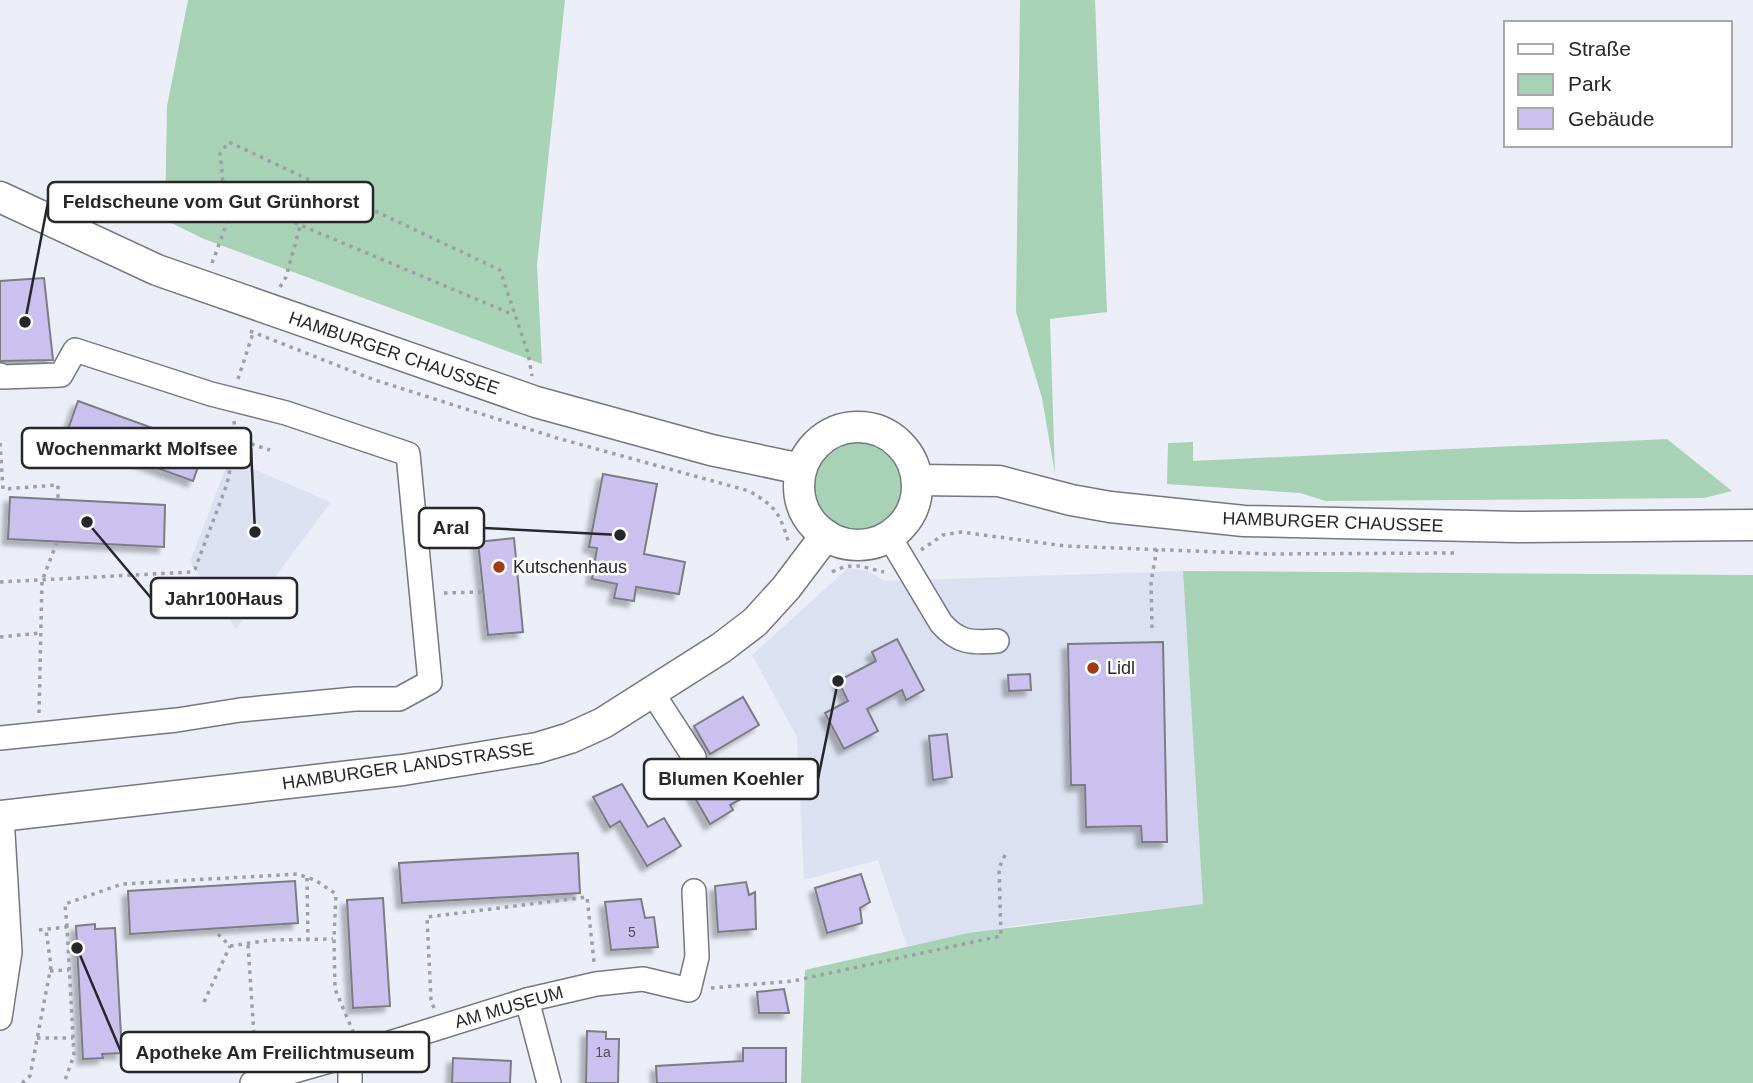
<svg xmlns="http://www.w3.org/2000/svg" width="1753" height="1083" font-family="Helvetica,sans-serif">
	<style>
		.built { fill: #dce1f1 }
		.green { fill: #a8d2b6 }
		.building { fill: #cac1ee; stroke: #7c7b83; stroke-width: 2; filter: url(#shadow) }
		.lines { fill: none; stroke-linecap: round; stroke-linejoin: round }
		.minor-casing { stroke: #74777f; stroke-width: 26 }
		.major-casing { stroke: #74777f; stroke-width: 33 }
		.path { stroke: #9d9fa6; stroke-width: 3.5; stroke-dasharray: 3.5 5; stroke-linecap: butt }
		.minor { stroke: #fff; stroke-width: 23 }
		.major { stroke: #fff; stroke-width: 30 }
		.poi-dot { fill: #a03915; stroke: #fff; stroke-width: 2.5 }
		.labels { text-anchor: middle; stroke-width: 5; stroke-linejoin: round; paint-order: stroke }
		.number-label { font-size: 14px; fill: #4f4e5b }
		.street-label { font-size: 18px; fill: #26272a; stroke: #fff }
		.poi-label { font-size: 18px; fill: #26272a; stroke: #fff; text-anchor: start }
		.leader { fill: none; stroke: #26272a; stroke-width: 2.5 }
		.callout-dot { fill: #26272a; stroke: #fff; stroke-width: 2.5 }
		.callout { fill: #fff; stroke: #26272a; stroke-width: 2.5 }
		.callout-label { font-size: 19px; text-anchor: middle; font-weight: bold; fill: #26272a }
	</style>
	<defs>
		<filter id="shadow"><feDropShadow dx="-5.5" dy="5.5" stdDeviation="2" flood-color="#0004"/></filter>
	</defs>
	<rect width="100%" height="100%" fill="#ebeef7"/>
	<!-- built -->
	<g class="built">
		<path d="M229,459L331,502L236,629L190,562Z"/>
		<path d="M848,568L868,571L885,581L1183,571L1203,904L1019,925L907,946L878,860L804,880L797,737L752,655Z"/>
	</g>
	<!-- green -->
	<g class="green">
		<path d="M188,0H565L537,265L542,364L204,239L165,220L167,106Z"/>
		<path d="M1020,0H1095L1107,312L1050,319L1055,474L1042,398L1016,312Z"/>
		<circle cx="859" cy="484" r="46"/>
		<path d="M1667,439L1732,491L1704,498L1326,501L1300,493L1167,484L1168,443L1193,442V461Z"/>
		<path d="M1183,571L1753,575V1083H801L805,970L968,933L1203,904Z"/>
	</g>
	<!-- building -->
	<g class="building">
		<path d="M44,278L53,360L0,361V281Z"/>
		<path d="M78,401L205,447L193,481L66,435Z"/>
		<path d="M603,474L657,484L644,554L685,562L679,594L636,587L634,601L614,598L617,584L592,579L597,548L589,547Z"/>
		<path d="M10,497L165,505L164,547L8,539Z"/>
		<path d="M514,538L523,632L488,635L478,542Z"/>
		<path d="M897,639L924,690L906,700L902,690L867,709L878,731L844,749L825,713L848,701L838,681L876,661L872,652Z"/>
		<path d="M1163,642L1167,842H1142L1141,826L1086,827L1085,785H1071L1068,644Z"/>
		<path d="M1030,674L1031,690L1009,691L1008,675Z"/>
		<path d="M743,697L759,725L710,754L694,726Z"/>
		<path d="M947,734L952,777L933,780L929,736Z"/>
		<path d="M726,773L741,799L730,805L733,810L710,824L692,793Z"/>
		<path d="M622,784L648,827L664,818L681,846L647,866L620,821L610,827L593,797Z"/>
		<path d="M578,853L580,893L402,903L399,863Z"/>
		<path d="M861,874L870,902L860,908L862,923L827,933L815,888Z"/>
		<path d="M295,881L298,923L130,934L128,891Z"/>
		<path d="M746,882L749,895L755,892L756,929L718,932L715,886Z"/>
		<path d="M383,898L390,1006L353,1008L347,900Z"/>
		<path d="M641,899L645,918L654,917L658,947L611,950L605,902Z"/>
		<path d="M95,924V929L115,928L122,1053L102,1054L103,1058L83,1059L76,926Z"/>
		<path d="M784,989L789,1013H759L757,992Z"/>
		<path d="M587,1031L606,1032V1039H619L618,1083H586Z"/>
		<path d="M743,1048H786V1083H657L656,1066L743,1061Z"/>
		<path d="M453,1058L511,1061L510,1083H452Z"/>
	</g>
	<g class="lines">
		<!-- minor casing -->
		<g class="minor-casing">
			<g id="minor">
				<path d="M0,375L2,377L61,375L75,350L211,394L286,413L408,454L430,682L399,699H355L240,710L177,720L0,738"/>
				<path d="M889,536L941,623C958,643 972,643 997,641"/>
				<path d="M652,692L694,757"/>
				<path d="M527,1000L549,1083"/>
				<path d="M0,1018L10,952L2,816"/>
				<path d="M252,1083L361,1052L527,1000L596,984L643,979L689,990L697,957L694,891"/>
				<path d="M350,1083V1055"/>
			</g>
		</g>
		<!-- major casing -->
		<g class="major-casing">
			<g id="major">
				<path d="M0,197L157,270L536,402L711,450L801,469"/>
				<circle cx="858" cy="486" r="59"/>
				<path d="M917,480L999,481L1071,500L1110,507L1244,521L1517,527L1753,525"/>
				<path d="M0,816L403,770L537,748L570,738L603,723L721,648L755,622L786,588L826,535"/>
			</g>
		</g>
		<!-- path -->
		<g class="path">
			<path d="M224,193L514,315"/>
			<path d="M212,263L227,223L220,153L229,142L500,270L528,353L532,376"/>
			<path d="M280,287L286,277L301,223"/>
			<path d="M250,331L372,379L557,438L749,491C777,507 780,514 789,544"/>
			<path d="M238,379L253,333"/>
			<path d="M234,421L236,439L270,450"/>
			<path d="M0,443L3,489L58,485V499"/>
			<path d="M921,550L943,535L961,532L1065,546L1269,554L1456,553"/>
			<path d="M832,572C854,561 862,567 884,572"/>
			<path d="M0,582L191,572L195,569L227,484L236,439"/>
			<path d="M444,593L484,592"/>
			<path d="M1152,628L1151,581L1157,549"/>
			<path d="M0,637L41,633"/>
			<path d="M39,713L42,581L57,542"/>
			<path d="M307,878L308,939"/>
			<path d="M67,927L65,904L122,884L297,874L315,880L336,894L334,938L335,989L354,1034"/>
			<path d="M39,930L67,927L74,1055L64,1083"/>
			<path d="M218,934L230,946L271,940L333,939"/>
			<path d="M248,945L255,1050L258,1061"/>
			<path d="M50,971L69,970"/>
			<path d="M711,988L793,981L1001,936L999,868L1006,853"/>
			<path d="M204,1002L230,946"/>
			<path d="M434,1008L431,1000L427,917L587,897L594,962"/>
			<path d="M37,1038H73"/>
			<path d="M22,1083L30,1076L51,966L46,930"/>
		</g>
		<!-- minor -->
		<use href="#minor" class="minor"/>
		<!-- major -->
		<use href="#major" class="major"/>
	</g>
	<!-- markers -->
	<g class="poi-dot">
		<circle cx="499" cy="567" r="7"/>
		<circle cx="1093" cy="668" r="7"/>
	</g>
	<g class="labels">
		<!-- number labels -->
		<g class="number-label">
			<text x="632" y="937">5</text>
			<text x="603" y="1057">1a</text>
		</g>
		<!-- street labels -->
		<g class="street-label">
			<text transform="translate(394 353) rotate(19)" y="6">HAMBURGER CHAUSSEE</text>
			<text transform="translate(1333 522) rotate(2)" y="6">HAMBURGER CHAUSSEE</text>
			<text transform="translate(408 766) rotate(-8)" y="6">HAMBURGER LANDSTRASSE</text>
			<text transform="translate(509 1007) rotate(-16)" y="6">AM MUSEUM</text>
		</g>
		<!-- poi labels -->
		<g class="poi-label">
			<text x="513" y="573">Kutschenhaus</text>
			<text x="1107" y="674">Lidl</text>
		</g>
	</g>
	<!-- callouts -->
	<path class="leader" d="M25 322L48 202M255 532L251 448M620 535L484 528M87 522L151 598M838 681L818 779M77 948L121 1052"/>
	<g class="callout-dot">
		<circle cx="25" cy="322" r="7"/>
		<circle cx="255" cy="532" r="7"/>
		<circle cx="620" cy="535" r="7"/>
		<circle cx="87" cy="522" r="7"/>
		<circle cx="838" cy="681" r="7"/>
		<circle cx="77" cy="948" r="7"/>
	</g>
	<g class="callout">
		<rect x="48" y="182" width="325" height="40" rx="7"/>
		<rect x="22" y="428" width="229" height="40" rx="7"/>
		<rect x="419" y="508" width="65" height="40" rx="7"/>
		<rect x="151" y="578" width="146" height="40" rx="7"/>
		<rect x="644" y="759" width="174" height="40" rx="7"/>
		<rect x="121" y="1032" width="308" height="40" rx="7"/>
	</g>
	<g class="callout-label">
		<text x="211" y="208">Feldscheune vom Gut Grünhorst</text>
		<text x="137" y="455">Wochenmarkt Molfsee</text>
		<text x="451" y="534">Aral</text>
		<text x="224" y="605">Jahr100Haus</text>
		<text x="731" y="785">Blumen Koehler</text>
		<text x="275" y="1059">Apotheke Am Freilichtmuseum</text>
	</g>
	<!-- legend -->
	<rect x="1504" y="21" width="228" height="126" fill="#ffffff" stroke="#a8a9aa" stroke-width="2"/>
	<rect x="1518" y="44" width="35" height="10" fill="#ffffff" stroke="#a8a9aa" stroke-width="2"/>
	<text x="1568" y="56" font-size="21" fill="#26272a">Straße</text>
	<rect x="1518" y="74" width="35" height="21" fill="#a8d2b6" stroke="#a8a9aa" stroke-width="2"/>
	<text x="1568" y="91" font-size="21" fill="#26272a">Park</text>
	<rect x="1518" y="108" width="35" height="21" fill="#cac1ee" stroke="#a8a9aa" stroke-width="2"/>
	<text x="1568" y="126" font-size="21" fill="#26272a">Gebäude</text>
</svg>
